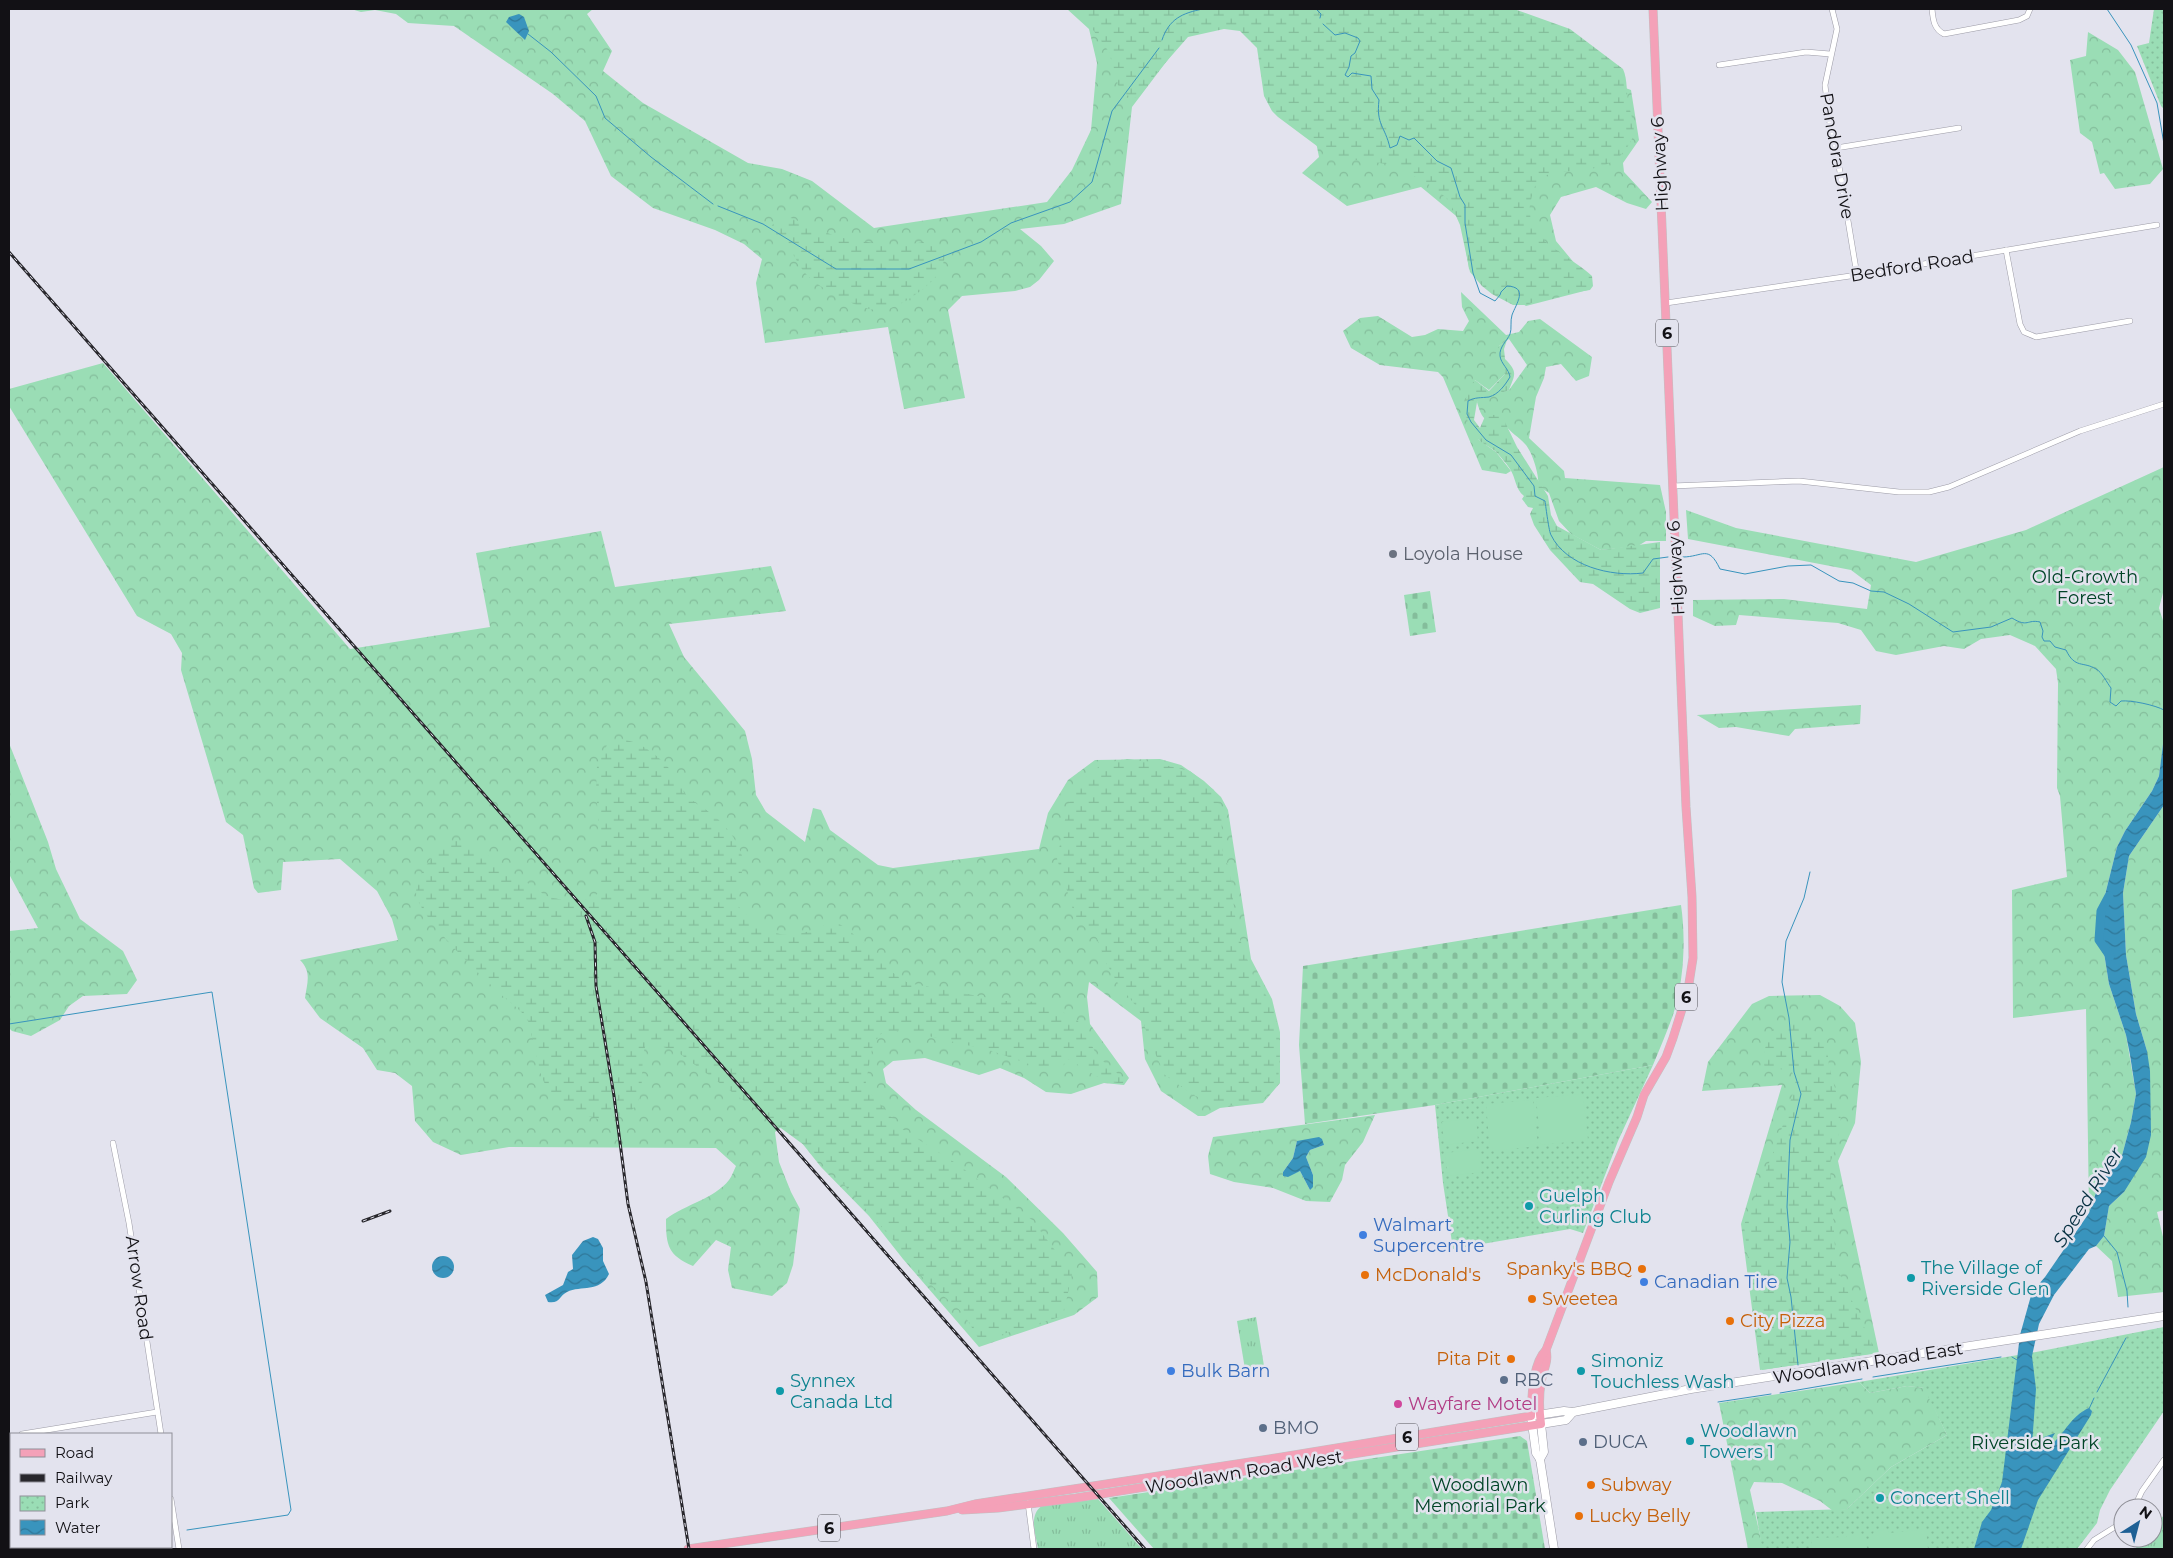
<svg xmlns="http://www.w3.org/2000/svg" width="2173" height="1558" font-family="Montserrat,sans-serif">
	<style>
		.grass { fill: url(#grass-tufts) }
		.forest { fill: url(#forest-crowns); fill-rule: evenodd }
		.wetland { fill: url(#wetland-marsh) }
		.cemetery { fill: url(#cemetery-stones) }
		.park { fill: url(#park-dots) }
		.pitch { fill: #9addb5 }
		.water { fill: url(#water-waves) }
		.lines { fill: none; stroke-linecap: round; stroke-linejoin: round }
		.stream { stroke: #3994bd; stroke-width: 1 }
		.river { stroke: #3994bd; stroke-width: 9 }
		.minor-casing { stroke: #9c9ba6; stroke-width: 6 }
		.secondary-casing { stroke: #9c9ba6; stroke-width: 9 }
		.primary-casing { stroke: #c1c1c2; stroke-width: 9 }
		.minor { stroke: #fff; stroke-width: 5 }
		.secondary { stroke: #fff; stroke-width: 8 }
		.primary { stroke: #f4a1b8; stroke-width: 8 }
		.rail-casing { stroke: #28272c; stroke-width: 3 }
		.rail { stroke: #e3e3ee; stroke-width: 1; stroke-dasharray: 4; stroke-linecap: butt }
		.worship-dot { fill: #6b7280; stroke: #e3e3ee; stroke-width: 2 }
		.culture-dot { fill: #0f9aa8; stroke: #e3e3ee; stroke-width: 2 }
		.shop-dot { fill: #3f7fe0; stroke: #e3e3ee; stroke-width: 2 }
		.food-dot { fill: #e8710a; stroke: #e3e3ee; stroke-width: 2 }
		.service-dot { fill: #5c6f8a; stroke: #e3e3ee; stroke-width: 2 }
		.hotel-dot { fill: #d1479c; stroke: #e3e3ee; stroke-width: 2 }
		.labels { text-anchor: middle; stroke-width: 5; stroke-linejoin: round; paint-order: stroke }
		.shield { fill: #e3e3ee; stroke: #515056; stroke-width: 1 }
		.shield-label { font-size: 16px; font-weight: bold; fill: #121115 }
		.street-label { font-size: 18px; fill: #121115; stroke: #e3e3ee }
		.worship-label { font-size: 18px; fill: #5b616d; stroke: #e3e3ee; text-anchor: start }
		.park-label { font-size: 18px; fill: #004427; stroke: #e3e3ee }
		.culture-label { font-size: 18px; fill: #0d838f; stroke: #e3e3ee; text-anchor: start }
		.shop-label { font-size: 18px; fill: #366cbe; stroke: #e3e3ee; text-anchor: start }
		.food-label { font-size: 18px; fill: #c56008; stroke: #e3e3ee; text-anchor: start }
		.service-label { font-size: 18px; fill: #4e5e75; stroke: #e3e3ee; text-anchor: start }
		.hotel-label { font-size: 18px; fill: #b23c85; stroke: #e3e3ee; text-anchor: start }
		.water-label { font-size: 19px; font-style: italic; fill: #052f40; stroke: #e3e3ee }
	</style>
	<defs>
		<pattern id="grass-tufts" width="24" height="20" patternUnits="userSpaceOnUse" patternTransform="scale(1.25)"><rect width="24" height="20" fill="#9addb5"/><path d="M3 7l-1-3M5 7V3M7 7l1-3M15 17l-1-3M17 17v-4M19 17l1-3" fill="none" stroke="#84bd9b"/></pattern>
		<pattern id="forest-crowns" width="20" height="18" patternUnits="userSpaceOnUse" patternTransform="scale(1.25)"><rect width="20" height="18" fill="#9addb5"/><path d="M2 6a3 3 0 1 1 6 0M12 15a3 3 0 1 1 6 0" fill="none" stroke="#84bd9b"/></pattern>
		<pattern id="wetland-marsh" width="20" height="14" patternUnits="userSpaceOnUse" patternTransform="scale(1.25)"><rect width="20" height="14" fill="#9addb5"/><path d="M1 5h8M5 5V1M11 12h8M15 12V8" fill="none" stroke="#84bd9b"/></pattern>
		<pattern id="cemetery-stones" width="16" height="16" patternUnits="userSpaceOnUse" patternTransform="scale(1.25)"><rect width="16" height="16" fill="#9addb5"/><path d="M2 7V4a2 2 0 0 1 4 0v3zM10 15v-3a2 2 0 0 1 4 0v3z" fill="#84bd9b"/></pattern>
		<pattern id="park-dots" width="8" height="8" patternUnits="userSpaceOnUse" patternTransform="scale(1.25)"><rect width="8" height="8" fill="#9addb5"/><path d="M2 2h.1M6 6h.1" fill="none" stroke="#84bd9b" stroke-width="1.8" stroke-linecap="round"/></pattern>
		<pattern id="water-waves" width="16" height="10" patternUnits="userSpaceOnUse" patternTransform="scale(1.25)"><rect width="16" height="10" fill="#3994bd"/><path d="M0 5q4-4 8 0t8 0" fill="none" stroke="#2f7798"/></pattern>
	</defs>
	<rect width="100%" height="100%" fill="#e3e3ee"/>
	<!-- grass -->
	<g class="grass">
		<path d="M1256,1317L1264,1366L1245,1369L1237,1321Z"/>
		<path d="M1098,1499L1142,1549H1038C1036,1535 1028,1515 1042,1506Z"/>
		<path d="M2164,1515V1549H2135L2144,1538H2153V1528Z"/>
	</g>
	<!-- forest -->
	<g class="forest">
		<path d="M351,9H593L587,14L612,51L603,71L643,103L748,163L782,169L812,181L874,228L1047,202L1072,170L1091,130L1097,63L1089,29L1067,9H1440L1503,44L1631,90L1639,140L1623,163L1624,172L1652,202L1646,209L1627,203L1596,187L1561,197L1550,215L1556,241L1585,276L1588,290L1526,306L1469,269L1461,220L1421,187L1347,206L1302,173L1319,157L1316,142L1268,44L1245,21L1185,37L1132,107L1121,204L1064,224L1020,229L1041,246L1054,261L1039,280L1030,287L1015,291L962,296L948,310L965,398L904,409L888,327L765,343L756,283L762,259L744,244L715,230L653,208L611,176L585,121L553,94L454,26L408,23L396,14L375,10L361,12Z"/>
		<path d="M2088,32L2118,50L2135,72L2163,169L2150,184L2115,189L2104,173L2100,174L2092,142L2080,133L2070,60L2086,56Z"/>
		<path d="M1461,292L1506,335L1519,332L1528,321L1540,319L1592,357L1589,376L1576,381L1561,364L1546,367L1544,378L1536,397L1529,438L1564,471L1565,478L1660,485L1666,512V541H1646L1638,546L1601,550L1571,534L1559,521L1549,493L1538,486C1540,476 1532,451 1525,444C1519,437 1511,433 1505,425C1486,423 1482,420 1477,402L1482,398L1509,390L1527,365L1509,339L1499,346L1506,373L1489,390L1475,380L1466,415L1479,440L1496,452L1511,471L1506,474L1482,470L1443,377L1438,372L1380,365L1351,348L1343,331L1360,318L1378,316L1412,337L1425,335L1438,329L1463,331L1469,321L1462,307Z"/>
		<path d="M103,363L350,649L490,627L476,553L601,531L615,587L771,566L786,611L669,624L684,657L745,731L752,759L756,795L766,812L805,842L813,808L821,810L830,830L878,865L893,868L1039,849L1048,813L1068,780L1095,760L1160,759L1181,765L1204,781L1221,797L1228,810L1251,959L1272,999L1280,1032V1083L1263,1103L1220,1108L1205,1116H1198L1161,1091L1145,1059L1141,1021L1089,982L1087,997L1090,1024L1129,1078L1124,1085L1104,1083L1071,1094L1046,1092L1024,1078L1000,1068L979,1075L925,1058L893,1061L883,1069L886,1083L916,1110L1006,1177L1063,1233L1097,1272L1098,1297L1074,1315L979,1347L903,1259L869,1216L821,1167L786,1123L775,1132L779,1162L791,1192L800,1209L793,1265L787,1283L772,1296L732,1288L728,1270L731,1247L716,1240L693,1266C668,1255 666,1246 666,1219C686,1204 714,1199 729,1180C732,1176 734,1170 736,1166L716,1148L509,1147L461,1155L433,1142L415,1121L412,1086L395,1073L377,1070L363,1048L320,1018L305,998C307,983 312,972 300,960L398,940L392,919L377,891L340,859L283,862L281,890L258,893L254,888L243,835L226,822L181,670L182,653L171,634L137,616L9,406V389Z"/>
		<path d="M2164,467V589L2159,608L2164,624V736L2159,776L2152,791L2125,831L2117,847L2106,891L2100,928L2109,984L2126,1035L2136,1094L2131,1122L2120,1163L2101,1178L2089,1212L2086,1009L2013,1018L2012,890L2067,877L2060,796L2057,788L2058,683L2056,669L2035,646L2010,635L1981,639L1964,649L1944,646L1896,655L1876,651L1861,630L1838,623L1739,615L1736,625L1715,626L1693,616V600L1784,599L1867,609L1871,585L1851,570L1688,539L1686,510L1736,528L1916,562L2026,530Z"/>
		<path d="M1861,705L1860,724L1795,729L1789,736L1736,727L1719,728L1697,715Z"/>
		<path d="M9,743L48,842L56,869L80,919L123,951L137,980L127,994L83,996L69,1006L60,1020L31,1036L12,1031L9,1028V931L38,928L9,874Z"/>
		<path d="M2164,805V1210L2157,1212L2164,1241V1292L2118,1297L2112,1261L2096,1246L2104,1236L2109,1206L2124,1192L2147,1051L2136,1014L2126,955L2123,893L2129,856Z"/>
		<path d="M1820,995L1840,1006L1855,1023L1861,1062L1855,1123L1838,1161L1879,1353L1760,1370L1741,1224L1782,1085L1702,1091L1708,1062L1752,1004L1769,996Z"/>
		<path d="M1375,1115L1363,1142L1345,1165L1342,1180L1330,1202L1306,1201L1273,1188L1234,1182L1210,1174L1208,1156L1213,1137ZM1297,1141L1324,1145L1310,1150L1306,1157L1313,1175L1310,1190L1300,1171L1292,1174L1283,1172L1293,1158Z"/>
		<path d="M1859,1382L1870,1393L1907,1386L1925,1388L1947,1435L1891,1467L1847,1509L1833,1511L1820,1501L1782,1483L1754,1482L1750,1490L1763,1549H1748L1719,1403Z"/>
	</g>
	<!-- wetland -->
	<g class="wetland">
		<path d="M1078,9H1514L1570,29L1623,69C1628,80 1626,94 1629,106C1635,129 1638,136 1621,155C1599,178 1553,165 1539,180C1533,187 1532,196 1530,205C1528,215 1533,228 1540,236C1551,249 1578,263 1592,276L1593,286L1590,290L1544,297L1527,305H1513L1492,294L1482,286L1470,272L1460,225L1449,200L1433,187L1397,166L1368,161L1333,158L1278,117L1272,111L1264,96L1257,48L1240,31L1224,29L1188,37L1159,70L1139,97L1134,98L1124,94L1118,85L1109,52Z"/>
		<path d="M791,218L835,236L851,240L898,246L931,241L944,247C948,263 937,278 924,288C913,297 898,307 884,310C863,313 820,289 806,274C799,267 795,256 789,248C784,242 775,237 768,231L776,220Z"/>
		<path d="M1507,340L1504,349L1505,359C1518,372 1515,374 1509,390L1477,402L1474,420L1480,428L1486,414L1502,416L1517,447L1548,496L1551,515L1557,526L1601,550L1660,542V608L1640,613L1630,609L1593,584L1580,582L1550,550L1534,525L1530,514L1533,508L1528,507L1522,499L1524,496C1515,489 1516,478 1510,469C1506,463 1500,456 1495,451C1490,447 1483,444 1479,440C1463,423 1460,398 1475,380L1489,391L1505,374L1495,355L1499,346Z"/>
		<path d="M620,739C645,741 667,763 680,783C682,787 683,793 687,796C692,801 699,805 705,809C722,821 736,836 742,856C747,871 734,886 736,900C737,908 745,913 750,917C758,923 766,930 776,933C794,939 818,929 834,921L846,928L877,954L889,970L908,983L1005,1001L1043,1002L1076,1019L1083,1027L1097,1056L1124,1079L1123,1083C1104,1084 1085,1069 1069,1059L1063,1066L1058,1067H1037L992,1051L903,1030L881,1034L873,1044L865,1087L902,1129L957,1164L1032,1220L1054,1249L1068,1264L1072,1274L1063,1316L980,1341L963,1313L920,1275L894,1241L819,1156L676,1051L660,1046L646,1044C639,1062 646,1093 635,1107C627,1117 612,1118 601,1119C592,1119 584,1114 576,1111C539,1094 541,1072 532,1037C531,1032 530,1024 527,1019C522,1011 512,1004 505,998C487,981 416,916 416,892C417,879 426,866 433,855C442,841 454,839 469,842L546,896C561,900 588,906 599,892L601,850L596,792L597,766L607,745Z"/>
		<path d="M1127,759L1156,763L1190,771L1214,790L1221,812L1223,856L1229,867L1237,931L1253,975L1273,1006L1279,1033L1280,1054L1278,1082L1262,1101L1217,1107L1209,1101L1193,1095L1165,1075L1150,1042L1139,1010L1117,982L1105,961L1097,938L1076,919L1057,859L1068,805L1084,779L1102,764Z"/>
		<path d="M1799,1022L1826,1038L1829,1066L1839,1103L1841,1122L1837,1144L1830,1163L1836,1266L1876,1353L1762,1370L1759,1353L1744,1225L1777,1143L1795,1087L1796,1076L1789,1070L1765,1068C1760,1053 1769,1038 1775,1025Z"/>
	</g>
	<!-- cemetery -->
	<g class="cemetery">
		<path d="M1430,591L1436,632L1410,636L1404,595Z"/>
		<path d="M1681,905C1686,939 1684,982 1673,1015C1667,1032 1660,1048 1653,1065L1435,1105L1305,1124L1299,1045L1303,966Z"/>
		<path d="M1520,1436L1527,1441L1545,1549H1154L1109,1498Z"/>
	</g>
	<!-- park -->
	<g class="park">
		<path d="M2154,9H2164V109L2161,106L2137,46L2149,43Z"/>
		<path d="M1653,1065L1618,1141L1583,1233L1570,1229L1453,1249L1443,1183L1435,1105Z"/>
		<path d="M2164,1327V1411L2110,1490L2100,1510L2097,1523L2077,1549H1762L1756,1512L1847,1509L1891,1467L1947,1435L1924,1388L1907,1386L1870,1393L1859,1382L2036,1352Z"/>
	</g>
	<!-- pitch -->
	<g class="pitch">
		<path d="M1583,1094L1588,1140L1541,1145L1536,1098Z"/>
		<path d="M1533,1100L1538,1146L1490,1151L1486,1104Z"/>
		<path d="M1476,1118L1478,1141L1444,1145L1442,1122Z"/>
		<path d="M1479,1149L1482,1172L1448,1176L1445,1153Z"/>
		<path d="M1888,1529L1889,1533L1926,1529L1928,1549H1871L1869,1538L1874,1532Z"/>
		<path d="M1847,1534H1860L1866,1539L1867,1549H1812L1811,1538L1847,1537Z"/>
	</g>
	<!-- water -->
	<g class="water">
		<path d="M519,14L524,17L529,31L525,40L506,22L509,17Z"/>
		<path d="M2164,736V805L2129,856L2123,893L2126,955L2136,1014L2147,1051L2150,1071L2151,1135L2146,1157L2124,1192L2109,1206L2104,1236L2096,1246L2089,1249L2054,1295L2039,1324L2032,1356L2036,1389L2032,1445L2041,1447L2044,1437L2055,1433L2049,1443L2051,1445C2065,1433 2071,1416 2089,1408L2092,1411L2091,1415L2038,1500L2021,1549H1974L1982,1522L1991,1510L2002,1482L2020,1335L2032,1292L2045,1277L2089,1213L2101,1178L2120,1163L2131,1122L2136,1094L2130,1055L2126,1035L2109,984L2100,928L2106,891L2117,847L2125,831L2152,791L2159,776Z"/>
		<path d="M1319,1137L1322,1139L1324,1145L1310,1150L1306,1157L1313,1175V1187L1310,1190L1300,1171L1288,1177L1283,1176V1172L1293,1158L1297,1141Z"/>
		<path d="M593,1237L598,1239L603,1248V1261L609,1274C600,1293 581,1285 567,1292C559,1296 560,1304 548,1302L545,1295L563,1285L568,1272L573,1269L572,1255L583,1241Z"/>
		<circle cx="443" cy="1267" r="11"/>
	</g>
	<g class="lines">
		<!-- stream -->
		<g class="stream">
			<path d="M1316,9L1321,14L1320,18"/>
			<path d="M2107,9L2131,45L2157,103L2164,144"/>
			<path d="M1323,24L1335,35L1345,33L1358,38L1360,41L1355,53L1351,56L1349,67L1345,75L1348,77L1352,73L1371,76L1372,89L1379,100C1376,125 1385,126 1390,148L1397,145L1400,136L1409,140L1414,138L1437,161L1451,168L1460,197L1465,205V223L1473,273L1480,293L1495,301L1500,295L1501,292L1507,286C1529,287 1516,304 1512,315C1510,321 1512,329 1510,334C1507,341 1499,347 1500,356C1501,364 1509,369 1510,377C1505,385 1499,394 1489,397C1481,398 1475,397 1468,401L1467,414L1471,422L1486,440L1511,455L1534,486L1535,496L1545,501C1546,508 1549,532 1551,535C1566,566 1611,577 1643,573L1653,559L1668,557"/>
			<path d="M528,34L551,52L596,96L605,118L651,157L713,204"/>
			<path d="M1162,40C1169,19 1182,13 1203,9"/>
			<path d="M718,206L763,224L836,269H909L981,242L1011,223L1070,202L1092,182L1112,111L1159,48"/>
			<path d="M1683,557C1703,557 1708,544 1720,569L1745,574L1788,566L1811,565L1839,581L1853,583L1871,591L1884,592L1909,604L1953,632L1991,627L2012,618C2028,628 2027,619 2040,622L2043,631L2042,637L2044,641H2050L2055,647L2066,650C2075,669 2083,661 2096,669C2102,672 2107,683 2111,688L2110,702L2116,706L2121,701C2131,700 2155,705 2164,710"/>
			<path d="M9,1024L212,992L291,1510L288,1515L187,1530"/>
			<path d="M2104,1236L2117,1252L2127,1291L2128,1307"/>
			<path d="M2012,1357L2017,1360"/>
			<path d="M1798,1365L1791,1297L1787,1278L1790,1242L1787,1207L1790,1140L1801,1094L1794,1072L1789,1018L1782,982L1786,941L1804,898L1810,872"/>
			<path d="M1873,1377L2001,1357"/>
			<path d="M2097,1392L2126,1338"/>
			<path d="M1780,1393L1862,1379"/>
			<path d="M1718,1402L1771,1394"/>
			<path d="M2089,1409L2094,1398"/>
		</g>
		<!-- river -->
		<path class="river" d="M2109,896L2101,911L2099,940L2110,956"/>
		<!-- minor casing -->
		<g class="minor-casing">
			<g id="minor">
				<path d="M1832,9L1837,29L1825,85L1829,119L1836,148L1857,275"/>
				<path d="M1932,9C1933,20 1934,29 1944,34L2019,20L2027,16L2030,9"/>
				<path d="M1719,65L1806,52L1830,54"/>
				<path d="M1836,148L1959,128"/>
				<path d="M2006,250L2020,324L2024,332L2036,337L2130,321"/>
				<path d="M1666,303L1857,275L2157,225"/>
				<path d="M1672,486L1799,481L1899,492H1929L1949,487L2080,431L2164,404"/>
				<path d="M113,1143L129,1223L161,1434"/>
				<path d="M22,1434L157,1412"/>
				<path d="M9,1436H11"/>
				<path d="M171,1499L179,1549"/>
				<path d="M1028,1503L1034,1549"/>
				<path d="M2134,1508L2142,1491L2164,1460"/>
				<path d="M2087,1549L2094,1540L2123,1522"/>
			</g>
		</g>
		<!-- secondary casing -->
		<g class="secondary-casing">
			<g id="secondary">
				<path d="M1540,1459L1544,1452L1541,1424L1566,1420L1573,1412"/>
				<path d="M1554,1549L1540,1459L1536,1453L1531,1416L1564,1411L1573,1412L1691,1389L2164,1316"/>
			</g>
		</g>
		<!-- primary casing -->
		<g class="primary-casing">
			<g id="primary">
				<path d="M962,1510L998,1508L1076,1498L1541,1424C1539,1410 1539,1396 1541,1382C1543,1370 1549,1362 1546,1350"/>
				<path d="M688,1549L947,1511L975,1504L1282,1457L1531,1416C1532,1397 1532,1364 1546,1350L1609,1182L1637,1117L1644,1095L1666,1057L1673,1038L1688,990L1693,958L1692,897L1686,807L1653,9"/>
			</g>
		</g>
		<!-- minor -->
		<use href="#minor" class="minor"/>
		<!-- secondary -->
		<use href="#secondary" class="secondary"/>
		<!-- primary -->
		<use href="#primary" class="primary"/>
		<!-- rail casing -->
		<g class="rail-casing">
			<g id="rail">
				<path d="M9,252L1145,1549"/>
				<path d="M586,916L595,942L596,986L614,1096L628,1204L646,1282L689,1549"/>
				<path d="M363,1221L390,1211"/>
			</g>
		</g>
		<!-- rail -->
		<use href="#rail" class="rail"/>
	</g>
	<!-- markers -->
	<circle class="worship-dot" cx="1393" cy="554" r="5"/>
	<g class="culture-dot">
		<circle cx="1529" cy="1206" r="5"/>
		<circle cx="1911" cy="1278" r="5"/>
		<circle cx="1581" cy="1371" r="5"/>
		<circle cx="780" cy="1391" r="5"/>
		<circle cx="1690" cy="1441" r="5"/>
		<circle cx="1880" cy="1498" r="5"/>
	</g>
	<g class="shop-dot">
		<circle cx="1363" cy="1235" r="5"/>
		<circle cx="1644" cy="1282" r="5"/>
		<circle cx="1171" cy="1371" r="5"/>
	</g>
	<g class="food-dot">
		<circle cx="1642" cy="1269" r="5"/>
		<circle cx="1365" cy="1275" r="5"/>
		<circle cx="1532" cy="1299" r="5"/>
		<circle cx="1730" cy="1321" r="5"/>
		<circle cx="1511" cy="1359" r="5"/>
		<circle cx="1591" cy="1485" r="5"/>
		<circle cx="1579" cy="1516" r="5"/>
	</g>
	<g class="service-dot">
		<circle cx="1504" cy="1380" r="5"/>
		<circle cx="1263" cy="1428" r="5"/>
		<circle cx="1583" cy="1442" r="5"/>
	</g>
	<circle class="hotel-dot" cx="1398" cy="1404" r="5"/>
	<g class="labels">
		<!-- shield labels -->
		<g class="shield">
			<rect x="1656" y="319.5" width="22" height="27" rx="4"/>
			<rect x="1675" y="983.5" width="22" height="27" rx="4"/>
			<rect x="1396" y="1423.5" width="22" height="27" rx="4"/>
			<rect x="818" y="1514.5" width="22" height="27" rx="4"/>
		</g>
		<g class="shield-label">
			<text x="1667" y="339">6</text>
			<text x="1686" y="1003">6</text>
			<text x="1407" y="1443">6</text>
			<text x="829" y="1534">6</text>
		</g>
		<!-- street labels -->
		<g class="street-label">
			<text transform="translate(1837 156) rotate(80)" y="6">Pandora Drive</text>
			<text transform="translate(1660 164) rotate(-93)" y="6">Highway 6</text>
			<text transform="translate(1912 266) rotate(-9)" y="6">Bedford Road</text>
			<text transform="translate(1676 568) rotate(-93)" y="6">Highway 6</text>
			<text transform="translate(139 1288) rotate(82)" y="6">Arrow Road</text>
			<text transform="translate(1868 1363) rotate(-9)" y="6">Woodlawn Road East</text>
			<text transform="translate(1244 1472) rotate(-9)" y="6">Woodlawn Road West</text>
		</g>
		<!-- worship labels -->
		<g class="worship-label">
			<text x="1403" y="560">Loyola House</text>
		</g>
		<!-- park labels -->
		<g class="park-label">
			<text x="2085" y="583">Old-Growth<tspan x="2085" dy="21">Forest</tspan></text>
			<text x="2035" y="1449">Riverside Park</text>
			<text x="1480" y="1491">Woodlawn<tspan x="1480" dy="21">Memorial Park</tspan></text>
		</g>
		<!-- culture labels -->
		<g class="culture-label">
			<text x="1539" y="1202">Guelph<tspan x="1539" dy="21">Curling Club</tspan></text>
			<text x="1921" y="1274">The Village of<tspan x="1921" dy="21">Riverside Glen</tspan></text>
			<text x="1591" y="1367">Simoniz<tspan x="1591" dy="21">Touchless Wash</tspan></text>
			<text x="790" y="1387">Synnex<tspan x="790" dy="21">Canada Ltd</tspan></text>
			<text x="1700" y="1437">Woodlawn<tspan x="1700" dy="21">Towers 1</tspan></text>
			<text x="1890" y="1504">Concert Shell</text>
		</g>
		<!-- shop labels -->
		<g class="shop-label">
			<text x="1373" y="1231">Walmart<tspan x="1373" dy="21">Supercentre</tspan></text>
			<text x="1654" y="1288">Canadian Tire</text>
			<text x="1181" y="1377">Bulk Barn</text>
		</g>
		<!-- food labels -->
		<g class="food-label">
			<text x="1632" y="1275" text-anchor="end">Spanky's BBQ</text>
			<text x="1375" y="1281">McDonald's</text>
			<text x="1542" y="1305">Sweetea</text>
			<text x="1740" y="1327">City Pizza</text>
			<text x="1501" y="1365" text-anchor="end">Pita Pit</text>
			<text x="1601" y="1491">Subway</text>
			<text x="1589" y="1522">Lucky Belly</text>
		</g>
		<!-- service labels -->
		<g class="service-label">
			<text x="1514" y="1386">RBC</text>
			<text x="1273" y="1434">BMO</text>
			<text x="1593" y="1448">DUCA</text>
		</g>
		<!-- hotel labels -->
		<g class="hotel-label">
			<text x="1408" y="1410">Wayfare Motel</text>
		</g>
		<!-- water labels -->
		<g class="water-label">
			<text transform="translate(2087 1197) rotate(-58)" y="7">Speed River</text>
		</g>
	</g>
	<!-- border -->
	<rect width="2173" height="1558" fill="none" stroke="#121115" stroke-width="20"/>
	<!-- legend -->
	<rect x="10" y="1433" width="162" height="115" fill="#e3e3ee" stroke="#8f8f97"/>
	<rect x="20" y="1449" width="25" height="8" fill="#f4a1b8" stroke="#8f8f97"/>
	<text x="55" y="1458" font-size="15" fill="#121115">Road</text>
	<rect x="20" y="1474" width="25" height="8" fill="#28272c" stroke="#8f8f97"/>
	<text x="55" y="1483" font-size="15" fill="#121115">Railway</text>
	<rect x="20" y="1496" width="25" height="15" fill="url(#park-dots)" stroke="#8f8f97"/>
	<text x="55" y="1508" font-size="15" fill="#121115">Park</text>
	<rect x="20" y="1520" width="25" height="15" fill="url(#water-waves)" stroke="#8f8f97"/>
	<text x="55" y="1533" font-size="15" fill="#121115">Water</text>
	<!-- north arrow -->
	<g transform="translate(2138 1523) rotate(36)"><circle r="24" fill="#e3e3ee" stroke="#8f8f97"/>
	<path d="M0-4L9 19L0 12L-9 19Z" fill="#1e6095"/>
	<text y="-8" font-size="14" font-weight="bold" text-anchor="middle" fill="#121115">N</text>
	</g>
</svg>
